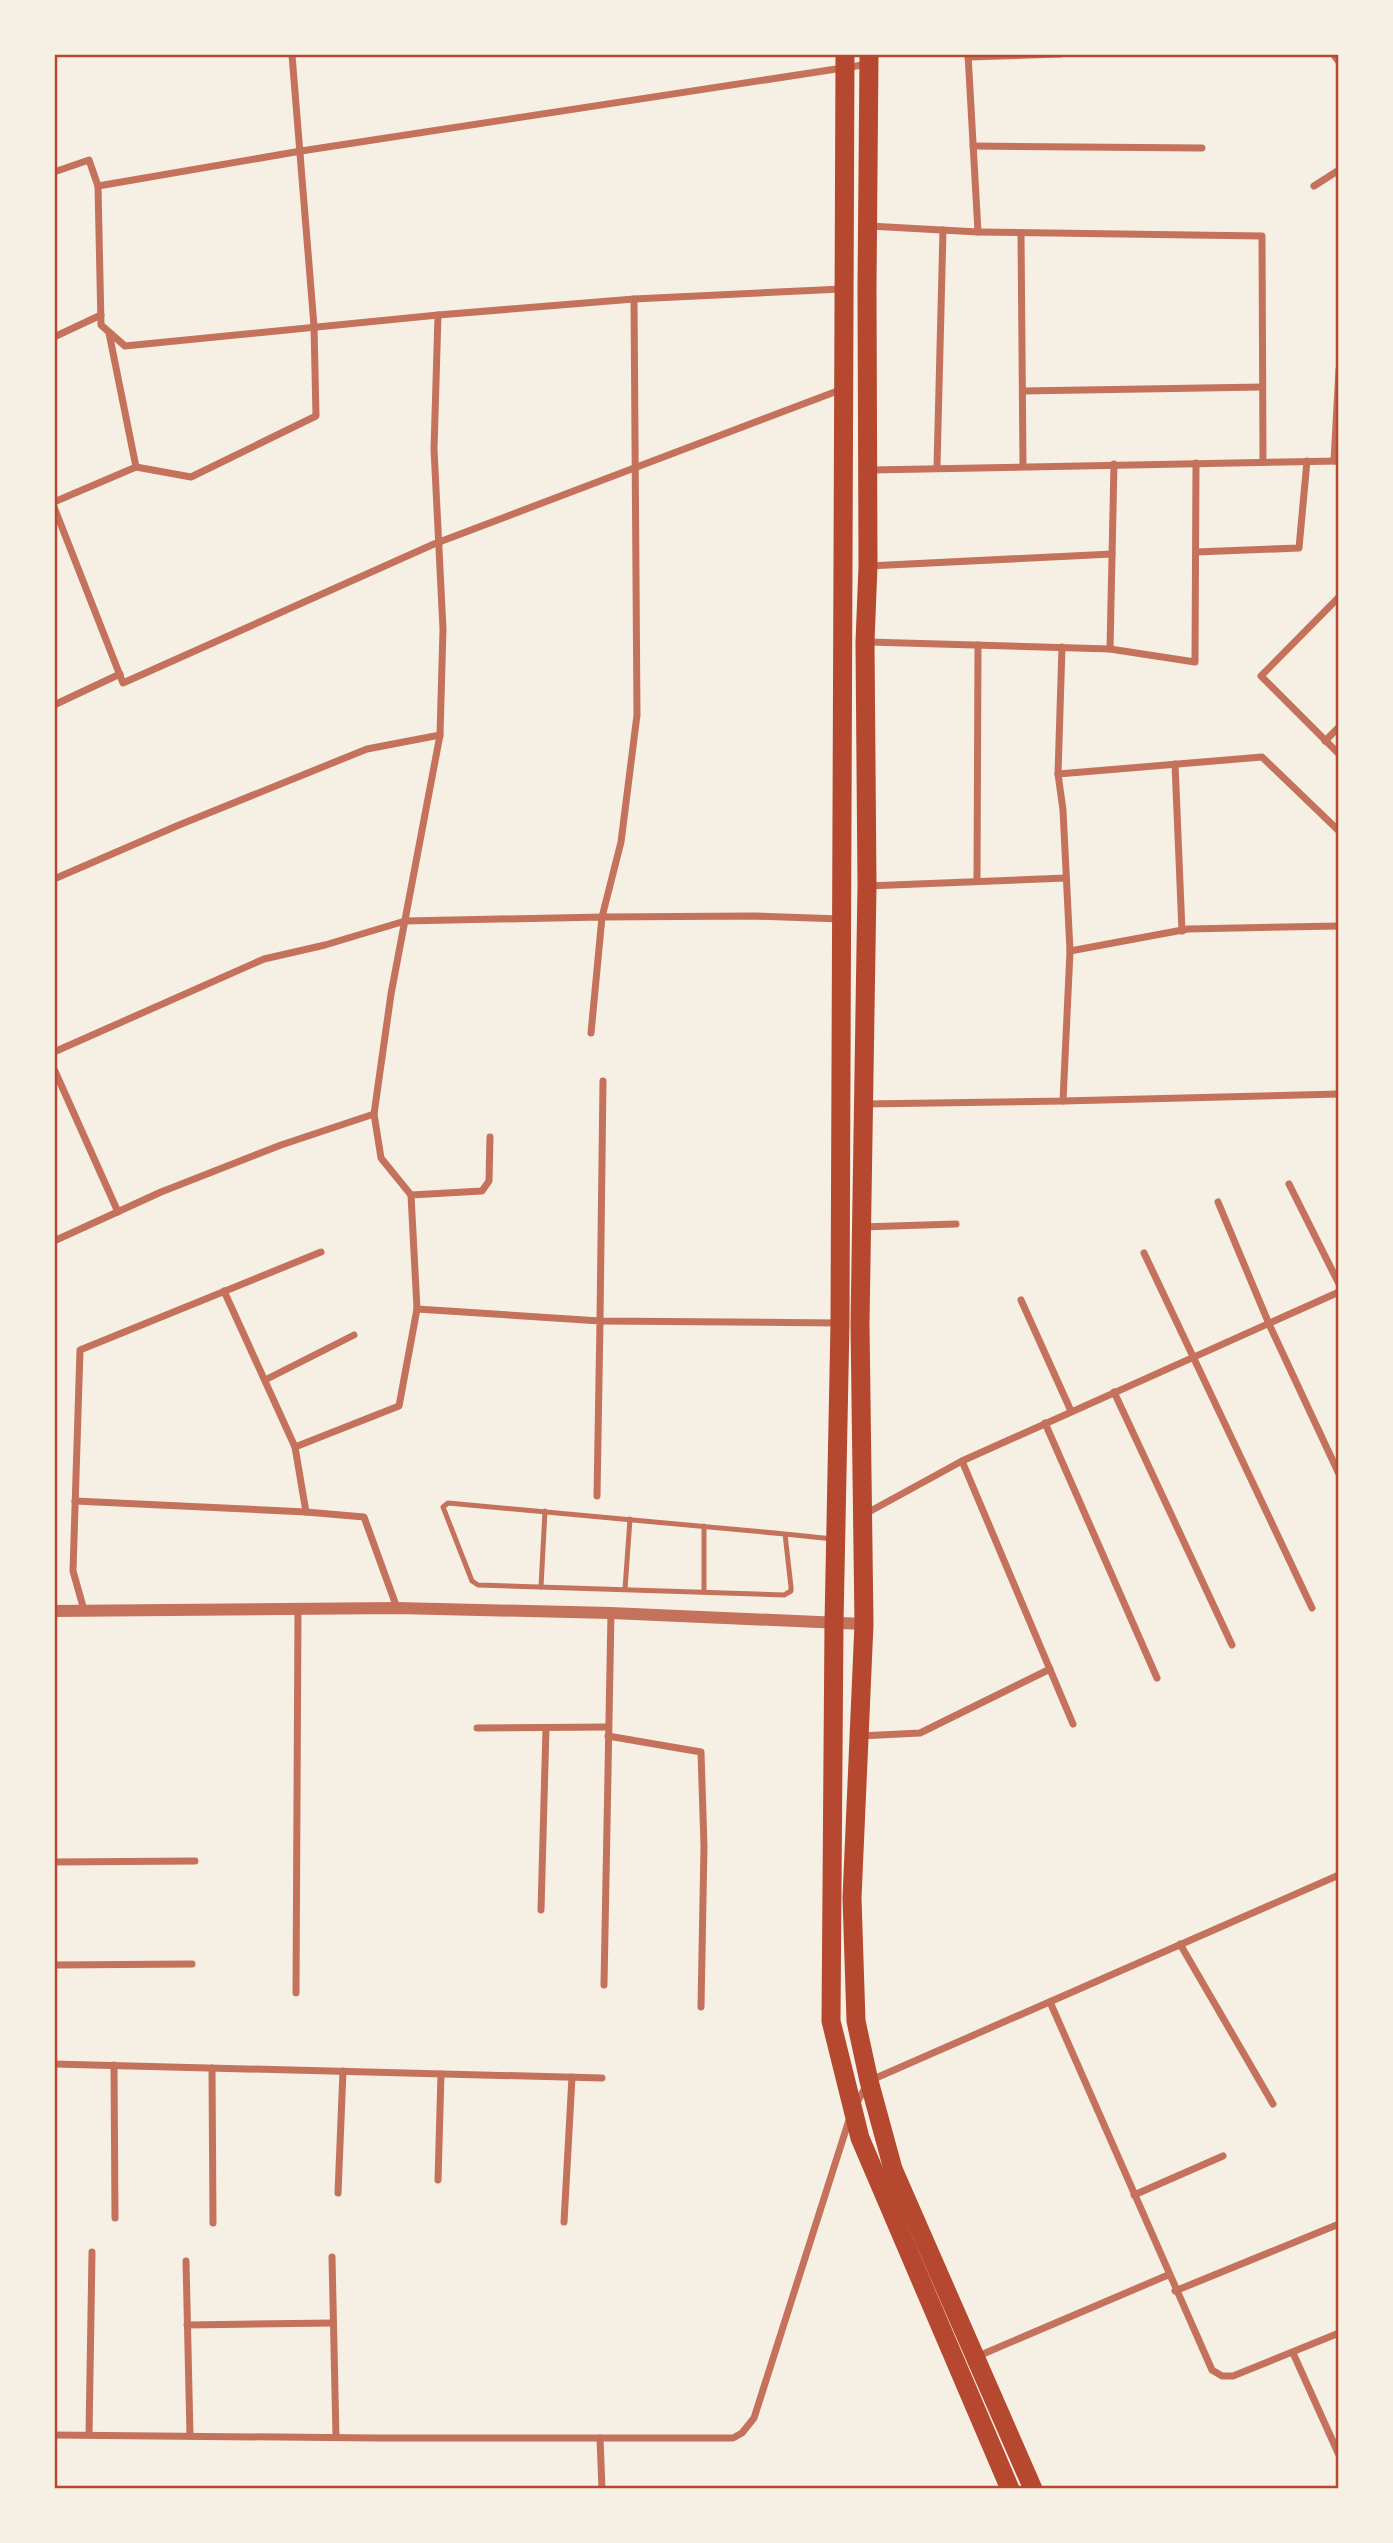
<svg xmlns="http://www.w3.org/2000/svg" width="1393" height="2543" font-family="'Roboto Condensed',sans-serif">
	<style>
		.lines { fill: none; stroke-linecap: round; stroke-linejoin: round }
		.service { stroke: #c5725c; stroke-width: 5 }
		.minor { stroke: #c5725c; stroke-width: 7 }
		.tertiary { stroke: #c5725c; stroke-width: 12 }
		.trunk { stroke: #b5482f; stroke-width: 19 }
		.neatline { fill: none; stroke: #b5482f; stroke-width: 2.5 }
	</style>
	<rect width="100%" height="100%" fill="#f6efe4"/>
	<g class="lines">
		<!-- service -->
		<g class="service">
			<path d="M785,1534L791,1587V1591L784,1595L478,1585L472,1581L443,1507L448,1503L785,1534L833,1539"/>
			<path d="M541,1587L545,1511"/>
			<path d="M625,1589L630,1519"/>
			<path d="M704,1592V1526"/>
		</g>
		<!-- minor -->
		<g class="minor">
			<path d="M1333,54L1339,62"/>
			<path d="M968,57L1061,54"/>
			<path d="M973,146L1202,148"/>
			<path d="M54,172L89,160L98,186L301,151L869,64"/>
			<path d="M98,186L101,325L125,346L438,315L634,299L842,289"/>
			<path d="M1314,186L1339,170"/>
			<path d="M869,226L978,232L968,54"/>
			<path d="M978,232L1262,236L1263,462"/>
			<path d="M1021,233L1023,466"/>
			<path d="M634,299L637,715L621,842L602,917L753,916L841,919"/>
			<path d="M54,337L101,315"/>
			<path d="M1023,391L1262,387"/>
			<path d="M1334,461L1339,369"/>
			<path d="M136,467L191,477L316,416L314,326L292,55"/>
			<path d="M937,467L943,230"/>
			<path d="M871,470L1339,461"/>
			<path d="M54,502L136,467L109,333"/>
			<path d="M54,507L123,683L434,544L840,390"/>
			<path d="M1196,552L1299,548L1307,461"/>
			<path d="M868,566L1112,554"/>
			<path d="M1339,597L1261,676L1339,754"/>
			<path d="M868,642L1110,649L1114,464"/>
			<path d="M1062,647L1058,774L1063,810L1070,951"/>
			<path d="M1110,649L1195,662L1196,463"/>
			<path d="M54,705L120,674"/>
			<path d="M1325,741L1339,727"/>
			<path d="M1175,764L1182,931"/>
			<path d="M1058,774L1262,757L1339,831"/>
			<path d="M54,879L179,825L367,749L440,735"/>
			<path d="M977,881L978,645"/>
			<path d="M867,886L1066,878"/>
			<path d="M54,1052L264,959L325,945L405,921L602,917L591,1033"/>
			<path d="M54,1069L118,1212"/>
			<path d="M603,1081L600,1321L839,1323"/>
			<path d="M1063,1101L1339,1094"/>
			<path d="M865,1104L1063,1101L1070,951L1188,929L1339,926"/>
			<path d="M374,1114L381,1158L411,1195L417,1309L600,1321L597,1496"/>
			<path d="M1289,1184L1339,1284"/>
			<path d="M411,1195L482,1191L489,1181L490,1137"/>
			<path d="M1218,1202L1269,1324L1339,1474"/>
			<path d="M862,1227L956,1224"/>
			<path d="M54,1241L161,1192L281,1145L374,1114L391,994L440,735L443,629L434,449L438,315"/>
			<path d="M1144,1253L1312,1608"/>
			<path d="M224,1291L295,1447"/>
			<path d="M1021,1300L1071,1411"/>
			<path d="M265,1380L354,1335"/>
			<path d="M1114,1392L1232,1645"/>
			<path d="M1045,1423L1157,1678"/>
			<path d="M962,1461L1073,1724"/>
			<path d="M75,1501L306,1512"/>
			<path d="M865,1514L962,1461L1339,1292"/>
			<path d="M397,1608L364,1517L306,1512L295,1447L399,1406L417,1309"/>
			<path d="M84,1610L73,1571L80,1350L321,1252"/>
			<path d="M477,1728L608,1727"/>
			<path d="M608,1736L701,1752L704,1846L701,2007"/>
			<path d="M860,1736L920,1733L1050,1669"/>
			<path d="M54,1862L195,1861"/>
			<path d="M541,1910L546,1728"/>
			<path d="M1180,1944L1273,2104"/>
			<path d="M54,1965L192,1964"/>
			<path d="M604,1985L611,1613"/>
			<path d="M296,1993L298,1609"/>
			<path d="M1050,2002L1212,2370L1222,2376H1233L1339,2333"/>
			<path d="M54,2064L602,2078"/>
			<path d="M114,2065L115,2218"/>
			<path d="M212,2068L213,2223"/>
			<path d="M855,2106L869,2081L1339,1875"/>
			<path d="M438,2180L441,2074"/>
			<path d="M338,2193L343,2071"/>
			<path d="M1134,2195L1223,2156"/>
			<path d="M564,2222L572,2077"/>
			<path d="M332,2257L336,2437"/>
			<path d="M186,2261L190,2436"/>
			<path d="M1175,2291L1339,2224"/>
			<path d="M187,2325L333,2323"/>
			<path d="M1293,2353L1339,2455"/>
			<path d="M976,2357L1168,2275"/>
			<path d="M54,2435L377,2438H733L742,2433L754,2418L849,2120"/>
			<path d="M89,2435L92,2252"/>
			<path d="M600,2438L602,2489"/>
		</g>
		<!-- tertiary -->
		<path class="tertiary" d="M54,1611L397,1608L611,1613L864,1624"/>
		<!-- trunk -->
		<g class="trunk">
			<path d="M845,54L840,1323L834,1623L831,2021L860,2138L1010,2489"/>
			<path d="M869,54L867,288L868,566L865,642L867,886L860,1324L864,1624L852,1898L856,2021L869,2081L893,2169L1033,2489"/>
		</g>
	</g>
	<!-- border -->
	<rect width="1393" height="2543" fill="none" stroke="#f6efe4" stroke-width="112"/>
	<rect x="56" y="56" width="1281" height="2431" class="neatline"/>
</svg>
